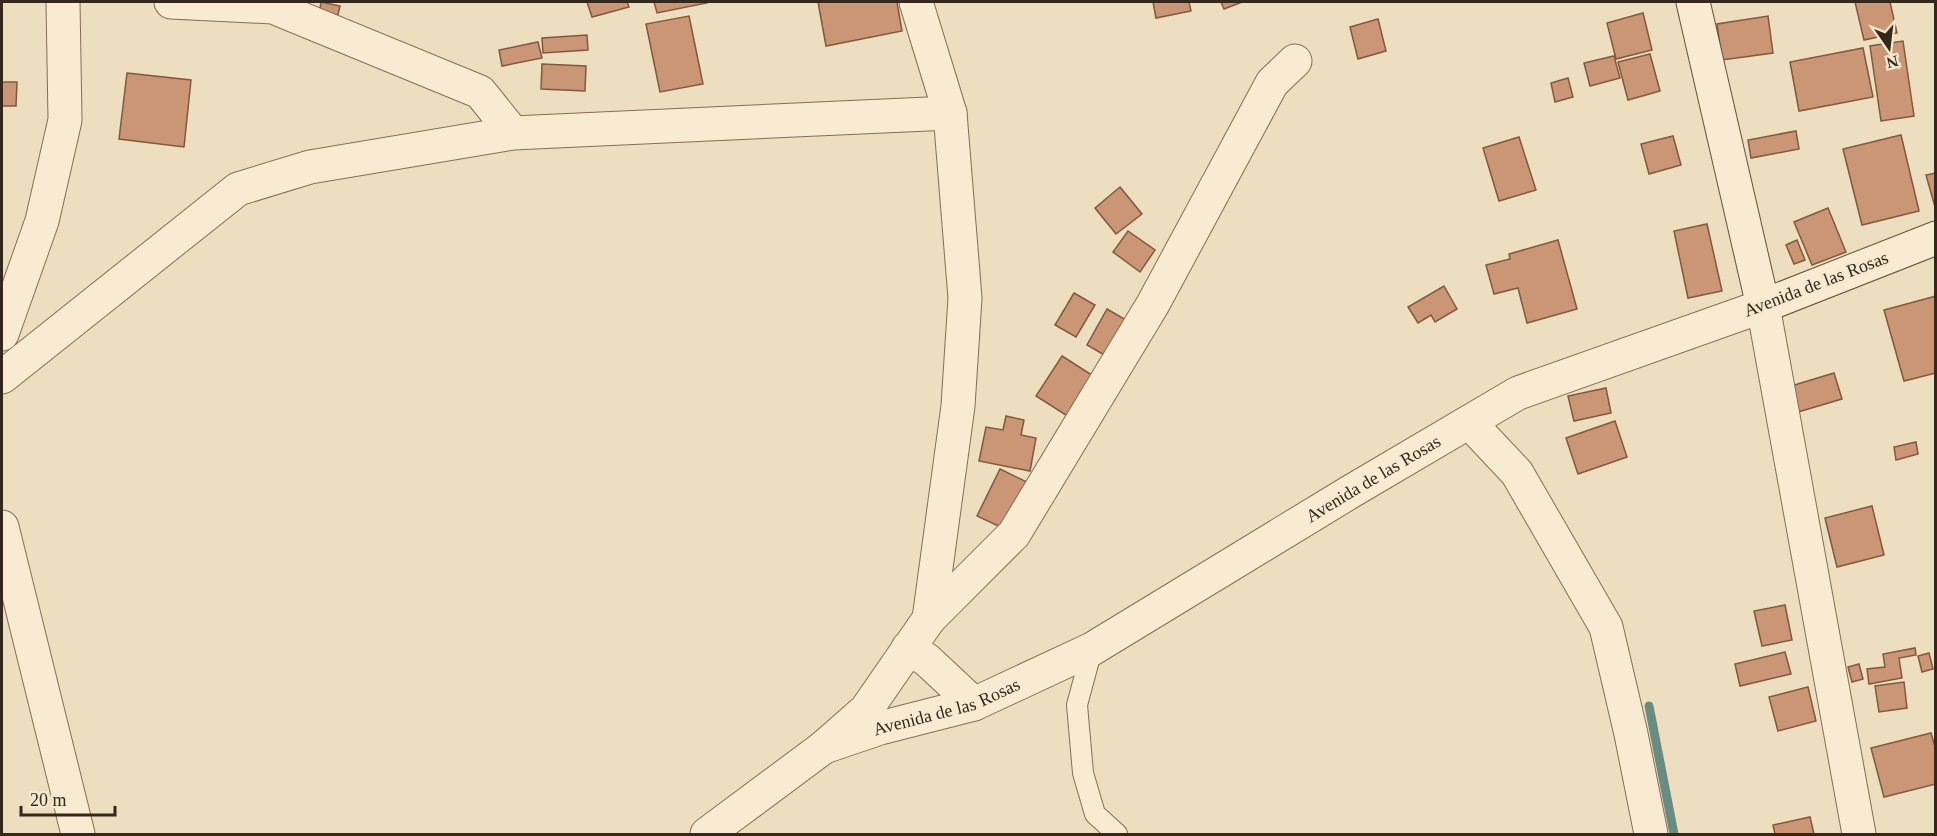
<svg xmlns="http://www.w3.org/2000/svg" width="1937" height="836" font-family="Georgia,serif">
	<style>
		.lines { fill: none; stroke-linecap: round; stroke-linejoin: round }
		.stream { stroke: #6a8b82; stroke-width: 9 }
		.building { fill: #ca9675; stroke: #83583e; stroke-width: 1.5 }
		.lane-casing { stroke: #846e58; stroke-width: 22 }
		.street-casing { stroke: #846e58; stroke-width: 35 }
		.secondary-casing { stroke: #664f3b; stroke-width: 35 }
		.lane { stroke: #f8ebd1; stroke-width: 20 }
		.street { stroke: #f8ebd1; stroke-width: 33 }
		.secondary { stroke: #f8ebd1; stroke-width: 33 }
		.labels { text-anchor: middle; stroke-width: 4.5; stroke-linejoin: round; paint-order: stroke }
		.street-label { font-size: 18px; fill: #34271c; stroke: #f4e8ce }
	</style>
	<rect width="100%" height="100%" fill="#ecdebf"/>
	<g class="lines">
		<!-- stream -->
		<path class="stream" d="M1649,706L1674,834"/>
	</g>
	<!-- building -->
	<g class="building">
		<path d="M321,2L340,6L336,23L319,16Z"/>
		<path d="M587,2H627L629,7L592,17Z"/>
		<path d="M654,2H707V3L657,13Z"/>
		<path d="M818,2H897L902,31L826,46Z"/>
		<path d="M1153,2H1189L1191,11L1156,18Z"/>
		<path d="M1221,2H1242L1224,9Z"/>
		<path d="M1855,2H1890L1897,33L1864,40Z"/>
		<path d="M1643,13L1652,50L1616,59L1607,23Z"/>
		<path d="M689,16L703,84L660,92L646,24Z"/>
		<path d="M1768,16L1773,53L1722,60L1717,24Z"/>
		<path d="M1378,19L1386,51L1358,59L1350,27Z"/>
		<path d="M587,35L588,50L543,53L542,38Z"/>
		<path d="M1903,41L1914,116L1881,121L1870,46Z"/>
		<path d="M538,42L542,58L502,66L499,50Z"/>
		<path d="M1863,48L1873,97L1799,111L1790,62Z"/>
		<path d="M1650,54L1660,91L1628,100L1618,62Z"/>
		<path d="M1614,56L1620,78L1590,86L1584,63Z"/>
		<path d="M542,64L586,66L585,91L541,89Z"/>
		<path d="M127,73L191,80L184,147L119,139Z"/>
		<path d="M1568,78L1573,97L1555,102L1551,83Z"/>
		<path d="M2,82H17L16,106H2Z"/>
		<path d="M1796,131L1799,149L1751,158L1748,140Z"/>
		<path d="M1901,135L1919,211L1862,225L1843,149Z"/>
		<path d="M1673,136L1681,165L1649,174L1641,144Z"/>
		<path d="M1519,137L1536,190L1499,201L1483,148Z"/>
		<path d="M1936,173V207H1935L1926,175Z"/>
		<path d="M1120,187L1142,214L1116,234L1095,208Z"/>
		<path d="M1828,208L1846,252L1812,265L1794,222Z"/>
		<path d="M1707,224L1722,291L1688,298L1674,231Z"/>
		<path d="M1128,231L1155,250L1140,272L1113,252Z"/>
		<path d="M1558,240L1577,309L1527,323L1518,288L1494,294L1486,265L1510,259L1509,254Z"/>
		<path d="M1797,240L1805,260L1794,264L1786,245Z"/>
		<path d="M1444,286L1457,309L1435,322L1431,315L1418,323L1408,307Z"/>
		<path d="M1074,293L1095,305L1076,337L1055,325Z"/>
		<path d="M1936,296V373L1904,381L1884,310Z"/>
		<path d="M1107,309L1126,320L1106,356L1087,345Z"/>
		<path d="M1062,356L1095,377L1069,417L1036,396Z"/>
		<path d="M1834,373L1842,399L1798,412L1791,386Z"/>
		<path d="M1606,388L1611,413L1574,421L1568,396Z"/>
		<path d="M1006,416L1024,420L1021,435L1036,438L1030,471L979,461L986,427L1003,430Z"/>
		<path d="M1615,421L1627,457L1578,474L1566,438Z"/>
		<path d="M1916,442L1918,454L1896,460L1894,447Z"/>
		<path d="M1000,469L1031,484L1009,531L977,516Z"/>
		<path d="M1872,506L1884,555L1837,567L1825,518Z"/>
		<path d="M1785,605L1792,640L1762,646L1754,611Z"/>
		<path d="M1915,648L1916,655L1899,658L1902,678L1869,684L1867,669L1885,667L1883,654Z"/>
		<path d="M1785,652L1791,674L1740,686L1735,664Z"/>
		<path d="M1929,653L1933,669L1922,672L1918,656Z"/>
		<path d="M1859,664L1863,679L1852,682L1848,667Z"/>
		<path d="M1904,682L1907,708L1879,712L1875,686Z"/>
		<path d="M1808,687L1816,721L1778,731L1769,697Z"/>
		<path d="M1931,733L1936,750V784L1884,797L1871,748Z"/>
		<path d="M1810,817L1814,834H1775L1773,825Z"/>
	</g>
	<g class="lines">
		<!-- lane casing -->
		<g class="lane-casing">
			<path id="lane" d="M1092,649L1077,705L1083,773L1095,814L1117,834"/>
		</g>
		<!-- street casing -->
		<g class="street-casing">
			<g id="street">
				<path d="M171,2L273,7L480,92L513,133"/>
				<path d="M2,334L42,221L65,120L63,2"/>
				<path d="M2,377L238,189L310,167L513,133L950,113"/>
				<path d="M1469,422L1517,473L1606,627L1631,734L1651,834"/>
				<path d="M2,527L78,834"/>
				<path d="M929,619L1014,534L1153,304L1272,83L1295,61"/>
				<path d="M908,648L927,660L974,704"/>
				<path id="s1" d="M824,747L880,728L974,704L1092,649L1350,492L1518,393L1763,306L1859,834"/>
				<path d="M707,834L824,747L866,710L929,619L958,406L965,298L950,113L916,2"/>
			</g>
		</g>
		<!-- secondary casing -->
		<g class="secondary-casing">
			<path id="secondary" d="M1693,2L1763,306L1936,238"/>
		</g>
		<!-- lane -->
		<use href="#lane" class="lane"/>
		<!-- street -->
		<use href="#street" class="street"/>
		<!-- secondary -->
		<use href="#secondary" class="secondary"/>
	</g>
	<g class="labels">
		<!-- street labels -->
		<g class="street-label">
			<text transform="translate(1816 284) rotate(-21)" y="6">Avenida de las Rosas</text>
			<text dy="6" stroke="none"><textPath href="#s1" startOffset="615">Avenida de las Rosas</textPath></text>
			<text dy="6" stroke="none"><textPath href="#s1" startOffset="129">Avenida de las Rosas</textPath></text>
		</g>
	</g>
	<!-- border -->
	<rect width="1937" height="836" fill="none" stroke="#34271c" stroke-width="6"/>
	<!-- north arrow -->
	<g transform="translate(1889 48) rotate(166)" stroke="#f4e8ce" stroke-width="4.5" paint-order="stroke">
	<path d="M0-4.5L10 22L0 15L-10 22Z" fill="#34271c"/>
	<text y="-9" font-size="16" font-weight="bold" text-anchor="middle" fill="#34271c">N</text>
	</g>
	<!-- scale -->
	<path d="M21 806v9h94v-9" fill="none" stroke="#34271c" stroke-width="3"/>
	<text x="30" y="806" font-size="18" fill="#34271c" stroke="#f4e8ce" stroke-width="4.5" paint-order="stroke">20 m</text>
</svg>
